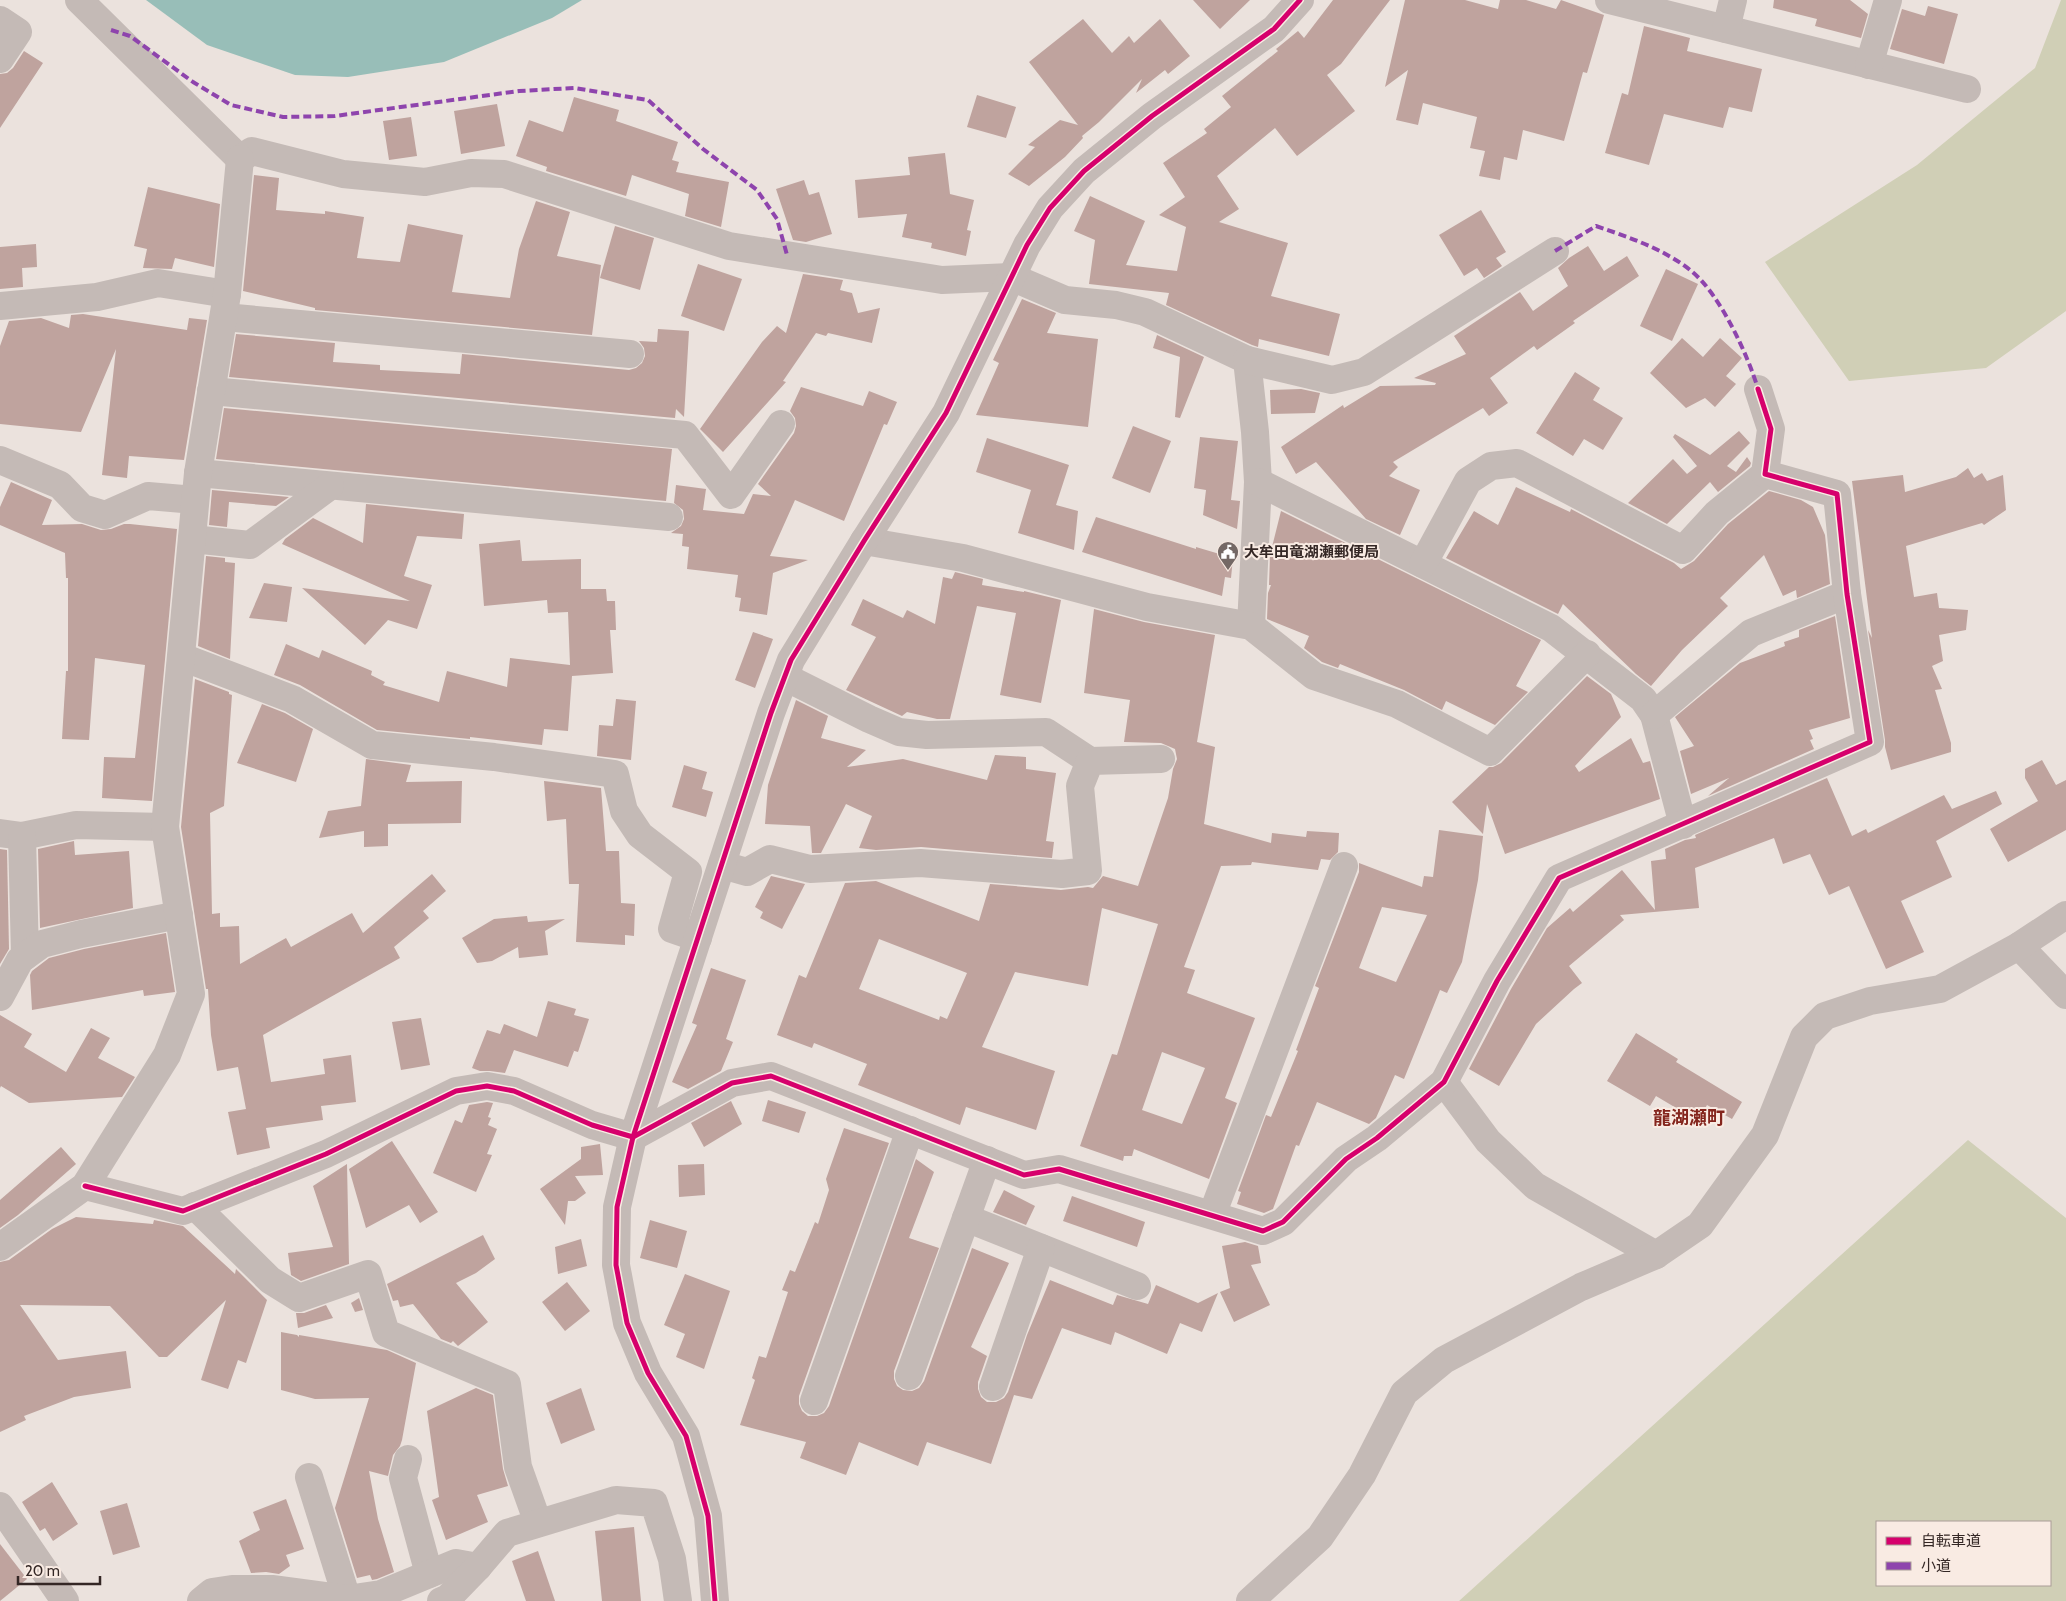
<svg xmlns="http://www.w3.org/2000/svg" width="2066" height="1601" font-family="Cabin,'Noto Sans JP',sans-serif">
	<style>
		.green { fill: #d0cfb6; fill-rule: evenodd }
		.water { fill: #98beb8 }
		.building { fill: #bfa39e; fill-rule: evenodd }
		.lines { fill: none; stroke-linecap: round; stroke-linejoin: round }
		.minor { stroke: #c4bab6; stroke-width: 28 }
		.quiet { stroke: #8e44ad; stroke-width: 4; stroke-dasharray: 8 4; stroke-linecap: butt }
		.cycleway-casing { stroke: #f9ebe3; stroke-width: 8 }
		.cycleway { stroke: #d6006c; stroke-width: 5 }
		.labels { text-anchor: middle; stroke-width: 4; stroke-linejoin: round; paint-order: stroke }
		.poi-label { font-size: 15px; font-weight: bold; fill: #342725; stroke: #f9ebe3; text-anchor: start }
		.quarter-label { font-size: 18px; font-weight: bold; fill: #84251d; stroke: #f9ebe3 }
	</style>
	<rect width="100%" height="100%" fill="#ebe2dd"/>
	<!-- green -->
	<g class="green">
		<path d="M2061,0H2066V311L1986,368L1849,381L1765,262L1917,165L2035,68Z"/>
		<path d="M1968,1140L2066,1218V1601H1459ZM1877,1522H2050V1585H1877Z"/>
	</g>
	<!-- water -->
	<path class="water" d="M146,0H582L552,18L444,62L348,77L295,75L207,45Z"/>
	<!-- building -->
	<g class="building">
		<path d="M1193,0H1250L1220,29Z"/>
		<path d="M1333,0H1390L1341,64L1327,75L1355,111L1297,156L1275,128L1217,176L1239,209L1219,222L1288,243L1271,296L1340,314L1329,356L1259,339L1258,347L1252,345L1166,305L1169,293L1089,284L1095,240L1074,231L1090,196L1145,221L1126,265L1177,271L1186,227L1159,215L1185,197L1163,163L1207,133L1204,129L1231,107L1222,96L1278,51L1276,49L1298,31L1304,38Z"/>
		<path d="M1405,0H1465L1498,9L1500,0H1526L1556,9L1561,0L1604,15L1587,73L1583,72L1564,141L1523,130L1517,160L1504,157L1500,180L1479,176L1485,151L1470,148L1477,117L1423,103L1418,125L1396,120L1408,70L1385,87Z"/>
		<path d="M1774,0H1850L1868,14L1861,38L1815,26L1817,19L1773,8Z"/>
		<path d="M1928,6L1958,14L1944,64L1890,49L1902,9L1925,16Z"/>
		<path d="M1083,19L1112,53L1129,36L1134,43L1160,19L1190,56L1168,74L1165,70L1136,93L1142,79L1099,122L1082,136L1083,138L1065,157L1029,186L1008,174L1035,147L1028,145L1060,120L1078,125L1029,62Z"/>
		<path d="M1644,26L1690,38L1687,51L1762,69L1752,112L1729,107L1723,128L1664,114L1649,165L1605,153L1622,93L1628,95Z"/>
		<path d="M24,51L43,63L0,128V74L7,73L13,68Z"/>
		<path d="M977,95L1016,107L1006,138L967,127Z"/>
		<path d="M574,97L619,110L616,121L678,142L672,160L679,162L676,172L729,182L721,227L685,216L689,194L632,175L626,196L546,171L547,167L516,156L529,120L563,132Z"/>
		<path d="M497,104L505,146L461,154L454,111Z"/>
		<path d="M411,117L417,156L389,160L383,121Z"/>
		<path d="M945,153L950,194L974,200L967,230L971,231L966,256L931,248L932,243L902,237L907,214L858,218L855,180L910,175L908,157Z"/>
		<path d="M254,175L279,178L276,210L325,214V211L364,217L357,258L400,262L408,224L463,235L452,292L510,298L519,249L536,201L570,212L557,256L601,265L592,335L315,310V308L243,291Z"/>
		<path d="M804,180L809,195L819,192L832,234L806,242L793,240L776,189Z"/>
		<path d="M148,187L220,204L214,267L175,258L172,269L143,268L147,249L134,246Z"/>
		<path d="M1481,210L1506,252L1496,258L1502,266L1484,278L1477,268L1464,276L1439,235Z"/>
		<path d="M615,226L654,238L640,290L600,278Z"/>
		<path d="M36,244L37,267L22,268L23,287L0,289V247Z"/>
		<path d="M1588,246L1604,271L1627,256L1639,276L1573,321L1575,323L1537,350L1534,346L1490,378L1508,403L1489,416L1483,408L1393,462L1398,467L1389,476L1420,490L1400,535L1366,519L1316,462L1296,474L1281,447L1343,405L1344,408L1380,386L1435,385L1436,383L1414,378L1466,354L1454,336L1520,292L1533,311L1568,286L1558,268L1569,258Z"/>
		<path d="M698,264L742,279L724,331L681,316Z"/>
		<path d="M1666,269L1698,284L1672,341L1640,326Z"/>
		<path d="M803,274L843,280L840,290L852,293L858,313L880,308L872,343L828,333L826,336L816,333L783,381L786,382L723,452L700,429L762,342L777,326L786,333Z"/>
		<path d="M1022,299L1056,313L1047,333L1098,339L1088,427L976,415L999,363L993,360Z"/>
		<path d="M83,314L187,330L189,318L207,320L184,460L129,456L127,478L102,475L116,349L81,432L0,424V346L9,321L41,318L69,328L71,315Z"/>
		<path d="M658,329L689,331L684,417L676,409L675,418L229,377L236,334L335,343L333,362L380,365V370L460,374L462,354L629,370L636,368L642,363L645,356L644,348L639,341L657,342Z"/>
		<path d="M1157,335L1204,357L1180,418L1175,417L1180,357L1153,348Z"/>
		<path d="M1682,338L1703,357L1720,338L1742,358L1726,376L1736,384L1715,407L1705,398L1686,408L1650,373Z"/>
		<path d="M1575,372L1600,388L1593,400L1623,418L1603,450L1584,439L1573,456L1536,433Z"/>
		<path d="M801,387L863,406L869,391L897,402L887,425L884,424L844,521L795,500L770,556L808,560L773,573L767,615L739,611L741,598L735,597L738,575L687,569L689,547L682,546L683,534L671,533L681,526L684,519L683,510L674,503L676,485L706,489L703,510L744,514L753,494L771,496L758,484L794,433L796,426L795,418L790,411Z"/>
		<path d="M1301,389L1320,393L1315,413L1271,414L1270,390Z"/>
		<path d="M224,408L672,449L666,501L216,459Z"/>
		<path d="M1133,426L1171,441L1150,493L1112,478Z"/>
		<path d="M1739,431L1750,443L1727,466L1736,472L1747,457L1751,463L1750,466L1718,492L1710,482L1667,524L1628,503L1673,459L1687,474L1697,466L1673,437L1675,434L1710,455Z"/>
		<path d="M1200,437L1238,441L1231,500L1240,501L1237,529L1203,515L1206,490L1194,488Z"/>
		<path d="M987,438L1069,465L1056,505L1078,511L1074,550L1018,533L1031,490L976,472Z"/>
		<path d="M1968,468L1974,478L1982,473L1987,481L2003,475L2006,510L1984,525L1982,523L1906,546L1914,597L1937,593L1939,608L1968,610L1966,630L1939,635L1943,661L1932,666L1942,689L1935,690L1951,743V752L1891,770L1885,747V740L1868,630L1872,638L1852,481L1903,475L1905,492L1956,477Z"/>
		<path d="M11,482L52,500L42,525L82,524L101,530L111,529L124,524H130L177,529L152,801L102,798L104,757L135,758L145,665L95,658L89,740L62,739L66,671H68V578H66L65,553L0,525V507Z"/>
		<path d="M1516,487L1570,512L1571,509L1674,563L1681,569L1694,561L1728,524L1769,491L1801,500L1813,507L1825,535L1830,584L1797,598L1796,590L1783,596L1764,555L1720,598L1728,606L1682,650L1651,686L1636,674L1563,604L1558,614L1446,558L1474,511L1498,525Z"/>
		<path d="M212,490L289,497L276,506L229,502L227,527L209,525Z"/>
		<path d="M366,504L464,514L462,539L417,536L404,576L432,585L417,629L388,620L365,645L302,588L410,601L282,544L285,539L313,518L363,543Z"/>
		<path d="M1281,511L1541,640L1516,686L1528,692L1495,725L1446,701L1442,710L1404,690L1340,664L1338,668L1322,662L1304,648L1309,636L1267,619L1268,593L1271,585H1269L1270,555Z"/>
		<path d="M1096,517L1196,549V547L1233,558L1231,578L1225,577L1222,596L1082,552Z"/>
		<path d="M520,540L522,561L581,559V589H606L607,601H615L616,630H610L613,673L572,676L568,731L544,729L542,745L470,737V739L377,730L300,685L274,675L286,644L319,658L322,650L372,671L371,675L385,682L383,685L439,702L447,671L507,687L510,658L570,665L568,612L548,613L547,600L484,606L479,544Z"/>
		<path d="M206,556L225,558V562L235,563L230,659L198,646Z"/>
		<path d="M955,572L983,579L982,585L1024,592V591L1061,600L1041,703L1000,695L1016,613L977,606L950,719H937L907,712L902,716L846,690L876,637L851,625L863,599L903,618L907,610L935,624L943,577L952,579Z"/>
		<path d="M264,583L292,587L287,622L249,618Z"/>
		<path d="M1094,609L1144,622L1215,635L1197,742L1215,747L1204,824L1271,843L1272,833L1306,837L1307,831L1339,833L1338,852L1330,860L1321,859L1318,870L1252,862L1251,865L1221,866L1184,967L1195,970L1187,993L1255,1018L1225,1098L1237,1103L1209,1179L1134,1149L1132,1156H1124L1123,1161L1080,1146L1112,1054L1117,1055L1158,924L1102,908L1088,986L1015,972L982,1047L1055,1071L1036,1130L966,1107L960,1125L858,1085L867,1064L814,1043L812,1048L777,1035L799,975L806,978L845,883L876,881L979,921L990,884L1061,890L1088,887L1093,888L1103,876L1138,886L1168,798L1173,769L1177,759L1175,749L1161,743L1124,742L1130,700L1084,693ZM879,939L967,973L947,1019L940,1016L939,1020L859,989ZM1162,1052L1205,1068L1182,1124L1142,1110Z"/>
		<path d="M1835,616L1850,718L1809,730L1813,739L1810,740L1814,749L1708,796L1729,778L1691,794L1680,751L1694,746L1675,717L1740,663L1785,646L1784,642L1799,637V630Z"/>
		<path d="M753,632L773,639L755,688L735,680Z"/>
		<path d="M1587,676L1611,694L1621,717L1575,766L1579,772L1631,738L1643,763L1650,761L1660,799L1505,854L1487,804L1483,834L1452,802L1489,767H1493L1501,763Z"/>
		<path d="M195,679L229,692V694L232,695L224,806L210,813L212,914L220,913V927L239,926L240,964L286,938L291,947L352,913L363,933L432,874L446,891L423,911L429,918L394,947L400,958L263,1035L271,1082L325,1074L323,1059L351,1055L356,1102L321,1106L323,1120L266,1128L270,1148L237,1155L228,1112L246,1109L238,1067L217,1071L211,1035L208,989H206L181,827Z"/>
		<path d="M616,699L636,701L631,760L597,756L599,725L613,726Z"/>
		<path d="M796,700L828,716L821,738L866,750L847,767L903,759L987,780L995,755L1026,757V769L1056,773L1046,841L1054,842L1052,858L921,847L876,850L859,848L872,816L846,804L821,853H812L810,826L765,824L768,785Z"/>
		<path d="M262,704L285,713L313,729L296,782L237,763Z"/>
		<path d="M366,759L411,765L406,782L462,781L461,823L388,824V846L364,847V831L319,838L328,811L361,806Z"/>
		<path d="M2042,760L2056,785L2066,780V830L2008,862L1990,829L2038,801L2025,778V769Z"/>
		<path d="M684,765L707,772L702,789L713,792L706,817L672,807Z"/>
		<path d="M1827,778L1852,836L1866,829L1868,833L1944,795L1952,809L1996,791L2002,804L1936,841L1952,877L1901,901L1924,952L1886,969L1849,886L1829,895L1810,854L1783,864L1774,838L1695,868L1699,908L1620,915L1624,920L1569,966L1582,983L1574,989L1536,1024L1499,1086L1469,1069L1511,989L1547,928L1570,908L1573,912L1622,870L1655,910L1651,861L1666,859L1665,849L1685,840L1696,838L1695,835Z"/>
		<path d="M544,781L601,788L606,851H619L621,903L635,904L634,936L625,935V945L576,942L579,884H569L566,819L547,821Z"/>
		<path d="M1439,830L1483,836L1478,880L1462,962L1447,993L1440,990L1404,1079L1395,1075L1376,1118L1369,1124L1317,1102L1299,1146L1296,1145L1273,1209L1264,1213L1237,1204L1241,1192L1238,1191L1266,1115L1271,1117L1298,1051L1296,1050L1319,988L1315,986L1359,872V863L1422,887L1424,876L1433,877ZM1382,907L1427,915L1396,982L1359,968Z"/>
		<path d="M74,841L75,855L129,851L133,908L40,928L38,849Z"/>
		<path d="M0,849L7,850L9,949L0,964Z"/>
		<path d="M771,876L805,884L782,929L760,918L763,912L755,907Z"/>
		<path d="M527,916L528,922L565,919L545,931L548,955L519,958L518,947L492,961L477,963L462,938L494,919Z"/>
		<path d="M166,933L175,992L144,996L143,990L32,1010L30,975L32,971L49,958L84,949Z"/>
		<path d="M711,968L746,980L726,1039L733,1042L721,1071L688,1089L672,1082L697,1025L692,1023Z"/>
		<path d="M548,1001L576,1009L574,1015L589,1019L578,1052L571,1050L574,1051L568,1067L514,1050L505,1073L490,1071H480L472,1068L487,1030L500,1034L504,1024L537,1037Z"/>
		<path d="M0,1015L32,1034L24,1047L66,1072L91,1028L110,1038L98,1058L135,1077L122,1097L29,1103L1,1086L0,1088Z"/>
		<path d="M421,1018L430,1065L401,1070L392,1022Z"/>
		<path d="M1636,1033L1678,1059L1676,1062L1742,1102L1732,1119L1707,1105L1698,1121L1656,1096L1650,1106L1607,1081Z"/>
		<path d="M768,1100L806,1112L799,1133L762,1121Z"/>
		<path d="M731,1101L742,1124L704,1147L691,1123Z"/>
		<path d="M487,1102L493,1103L488,1117L491,1118L488,1125L497,1129L487,1154L492,1155L476,1192L433,1173L455,1120L462,1123L469,1105Z"/>
		<path d="M844,1128L889,1143L799,1396V1404L802,1411L808,1416H817L824,1413L829,1406L916,1159L934,1172L909,1238L939,1248L894,1371V1379L897,1386L903,1390L912,1391L919,1388L924,1381L972,1248L1009,1263L971,1347L987,1356L978,1382V1389L981,1397L987,1402H996L1004,1398L1008,1392L1027,1335L1050,1280L1113,1305L1117,1295L1148,1304L1156,1285L1198,1303L1218,1293L1202,1332L1180,1323L1167,1354L1115,1332L1111,1345L1062,1328L1032,1399L1014,1395L991,1464L927,1442L918,1466L859,1442L846,1475L800,1458L806,1442L740,1425L755,1380L752,1378L759,1356L766,1358L788,1292L782,1290L790,1270L795,1272L815,1222L818,1224L829,1190L826,1179Z"/>
		<path d="M392,1141L438,1212L420,1223L409,1205L366,1228L349,1169Z"/>
		<path d="M600,1144L603,1175L575,1176L586,1193L575,1201H568L565,1225L540,1189L581,1159V1147Z"/>
		<path d="M61,1147L76,1164L18,1215L0,1228V1200Z"/>
		<path d="M347,1164L349,1264L301,1281L291,1275L288,1253L333,1247L313,1186Z"/>
		<path d="M704,1164L705,1195L679,1197L678,1165Z"/>
		<path d="M1004,1190L1035,1206L1026,1225L993,1212Z"/>
		<path d="M1072,1196L1145,1222L1137,1247L1063,1221Z"/>
		<path d="M76,1217L153,1224L154,1220L183,1226L235,1274L236,1269L267,1300L246,1363L238,1360L228,1389L201,1380L226,1300L167,1357H159L110,1306L20,1305L58,1360L126,1351L131,1388L74,1397L24,1416L26,1420L0,1432V1262L9,1260L52,1229Z"/>
		<path d="M650,1220L687,1231L677,1268L640,1258Z"/>
		<path d="M483,1235L495,1259L476,1273L456,1283L488,1322L458,1346L453,1341L451,1343L441,1339L413,1304L400,1307L398,1300L393,1301L387,1284Z"/>
		<path d="M581,1239L587,1266L558,1274L555,1247Z"/>
		<path d="M1245,1242L1258,1246L1261,1263L1251,1265L1270,1305L1234,1322L1220,1292L1230,1288L1222,1246Z"/>
		<path d="M685,1274L730,1291L704,1369L676,1357L685,1334L664,1325Z"/>
		<path d="M567,1282L590,1311L565,1331L542,1302Z"/>
		<path d="M359,1298L363,1310L355,1312L351,1303Z"/>
		<path d="M326,1305L333,1318L298,1328L296,1313H304Z"/>
		<path d="M281,1332L297,1335L299,1337V1335L387,1350L416,1363L402,1440L400,1446L393,1455L388,1476L369,1471L378,1519L394,1572L377,1579L372,1580L370,1575L357,1578L335,1508L369,1398L315,1399L281,1390Z"/>
		<path d="M476,1388L493,1395L503,1469L508,1486L477,1495L488,1522L446,1540L432,1500L439,1497L427,1411Z"/>
		<path d="M581,1388L595,1430L561,1444L546,1403Z"/>
		<path d="M52,1482L78,1524L53,1541L45,1528L40,1531L22,1502Z"/>
		<path d="M286,1499L304,1549L286,1555L290,1566L279,1574L266,1572L251,1573L239,1541L260,1530L253,1512Z"/>
		<path d="M127,1503L140,1547L113,1555L100,1511Z"/>
		<path d="M634,1527L641,1601H602L595,1531Z"/>
		<path d="M0,1544L27,1579L0,1601Z"/>
		<path d="M538,1551L555,1601H526L512,1561Z"/>
	</g>
	<g class="lines">
		<!-- minor -->
		<g class="minor">
			<path d="M79,0L240,159"/>
			<path d="M1609,0L1967,89"/>
			<path d="M0,20L18,32L0,59"/>
			<path d="M1726,29L1733,0"/>
			<path d="M1869,65L1888,0"/>
			<path d="M240,159L252,151L343,174L425,182L471,173L504,174L729,246L942,280L1011,277L1065,300L1116,305L1145,312L1247,360L1255,432L1258,482L1251,626"/>
			<path d="M0,306L97,297L158,283L227,294"/>
			<path d="M224,317L630,354"/>
			<path d="M1247,360L1332,380L1364,372L1555,251"/>
			<path d="M211,391L685,435L731,495L781,424"/>
			<path d="M0,460L60,485L82,508L105,515L148,496L195,500"/>
			<path d="M198,473L669,517"/>
			<path d="M1258,482L1551,628L1643,699L1654,715L1683,825"/>
			<path d="M192,539L250,545L330,486"/>
			<path d="M864,541L963,558L1147,607L1251,626L1314,676L1397,704L1490,752L1587,654"/>
			<path d="M1423,564L1468,481L1491,466L1517,463L1683,550L1717,513L1765,474"/>
			<path d="M182,657L292,699L372,745L494,757L615,774L624,811L640,835L688,872L672,929L698,938"/>
			<path d="M785,677L869,719L899,732L927,735L1046,732L1090,761"/>
			<path d="M1654,715L1751,633L1847,594"/>
			<path d="M0,833L22,836L76,825L165,827"/>
			<path d="M22,836L25,956"/>
			<path d="M722,865L747,872L770,859L810,869L920,863L1062,874L1088,871L1080,786L1090,761L1161,759"/>
			<path d="M2019,946L2066,995"/>
			<path d="M0,997L20,960L42,944L81,934L179,915"/>
			<path d="M1444,1082L1488,1141L1535,1186L1656,1255"/>
			<path d="M85,1186L183,1211L326,1154L456,1091L487,1086L514,1091L592,1125L633,1137L732,1083L771,1076L1024,1175L1059,1169L1263,1231L1283,1222L1346,1159L1377,1138L1444,1082L1497,981L1559,878L1870,742L1847,594L1837,494L1765,474L1771,429L1758,389"/>
			<path d="M195,1206L270,1280L299,1298L368,1274L386,1333L507,1384L518,1467L538,1523"/>
			<path d="M1212,1215L1344,866"/>
			<path d="M966,1218L1137,1286"/>
			<path d="M0,1247L85,1186L167,1055L191,994L165,827L198,473L227,294L240,159"/>
			<path d="M909,1376L987,1160"/>
			<path d="M993,1387L1041,1248"/>
			<path d="M814,1401L910,1130"/>
			<path d="M408,1459L403,1478L429,1574"/>
			<path d="M309,1477L347,1599"/>
			<path d="M0,1506L65,1601"/>
			<path d="M201,1601L212,1592L232,1589H272L347,1599L381,1594L456,1563L478,1567"/>
			<path d="M441,1601L448,1598L478,1567L507,1533L616,1500L654,1503L672,1559L678,1601"/>
			<path d="M715,1601L708,1516L686,1436L648,1373L627,1323L616,1265L617,1207L633,1137L771,713L791,660L864,541L946,413L1027,245L1050,208L1084,171L1152,116L1274,29L1300,0"/>
			<path d="M1250,1601L1320,1537L1362,1475L1404,1393L1444,1360L1581,1287L1656,1255L1700,1225L1765,1135L1804,1037L1825,1016L1870,1001L1940,989L2019,946L2066,915"/>
		</g>
		<!-- quiet -->
		<g class="quiet">
			<path d="M111,30L130,36L193,82L231,105L283,117L335,116L519,91L574,88L648,100L703,149L757,190L777,219L787,255"/>
			<path d="M1555,251L1596,226C1628,237 1664,249 1690,270C1719,292 1748,355 1758,389"/>
		</g>
		<!-- cycleway casing -->
		<g class="cycleway-casing">
			<g id="cycleway">
				<path d="M85,1186L183,1211L326,1154L456,1091L487,1086L514,1091L592,1125L633,1137L732,1083L771,1076L1024,1175L1059,1169L1263,1231L1283,1222L1346,1159L1377,1138L1444,1082L1497,981L1559,878L1870,742L1847,594L1837,494L1765,474L1771,429L1758,389"/>
				<path d="M715,1601L708,1516L686,1436L648,1373L627,1323L616,1265L617,1207L633,1137L771,713L791,660L864,541L946,413L1027,245L1050,208L1084,171L1152,116L1274,29L1300,0"/>
			</g>
		</g>
		<!-- cycleway -->
		<use href="#cycleway" class="cycleway"/>
	</g>
	<!-- icons -->
	<defs>
		<g id="civic-pin" transform="scale(1.125)"><path d="M0 17L-7.5 6A9.5 9.5 0 1 1 7.5 6Z" fill="#746865" stroke="#f9ebe3"/><path d="M-.6-6.5H3V-4.5H.6V-3L4-1V1h2V6H-6V1h2V-1L-.6-3ZM-1.2 2.5V6h2.4V2.5Z" fill="#fff"/></g>
	</defs>
	<g fill-rule="evenodd">
		<use href="#civic-pin" x="1228" y="552"/>
	</g>
	<g class="labels">
		<!-- poi labels -->
		<g class="poi-label">
			<text x="1244" y="557">大牟田竜湖瀬郵便局</text>
		</g>
		<!-- quarter labels -->
		<g class="quarter-label">
			<text x="1689" y="1124">龍湖瀬町</text>
		</g>
	</g>
	<!-- legend -->
	<rect x="1876" y="1521" width="175" height="65" fill="#f9ebe3" stroke="#aa9d97"/>
	<rect x="1886" y="1537" width="25" height="8" fill="#d6006c" stroke="#aa9d97"/>
	<text x="1921" y="1546" font-size="15" fill="#342725">自転車道</text>
	<rect x="1886" y="1562" width="25" height="8" fill="#8e44ad" stroke="#aa9d97"/>
	<text x="1921" y="1571" font-size="15" fill="#342725">小道</text>
	<!-- scale -->
	<path d="M18 1576v8h82v-8" fill="none" stroke="#342725" stroke-width="2.5"/>
	<text x="25" y="1576" font-size="15" fill="#342725" stroke="#f9ebe3" stroke-width="4" paint-order="stroke">20 m</text>
</svg>
